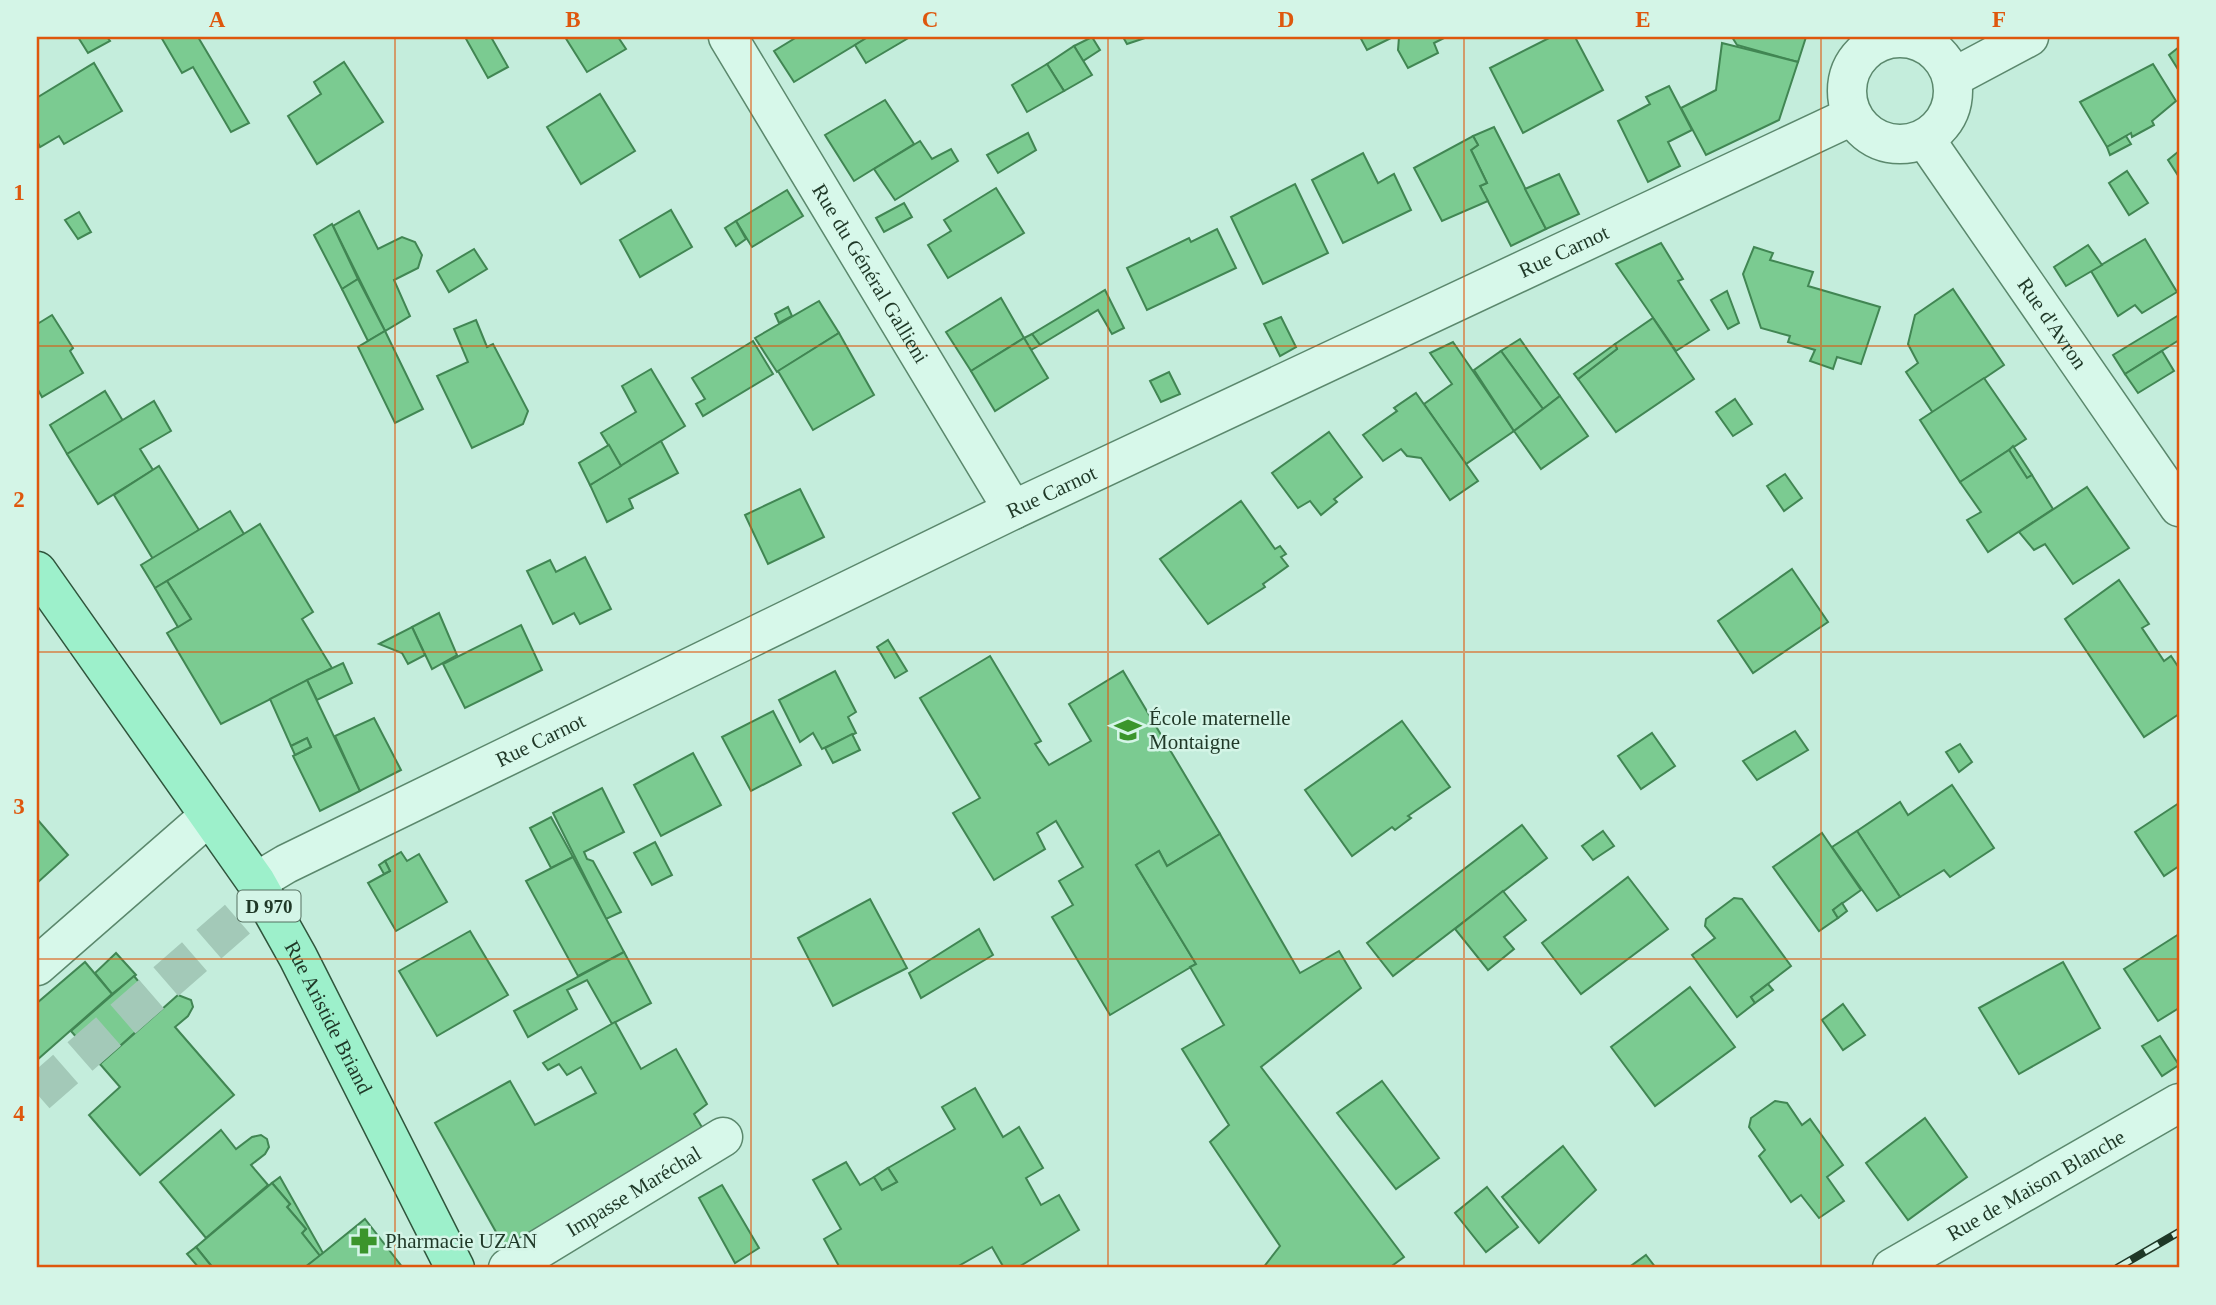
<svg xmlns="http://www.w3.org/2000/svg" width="2216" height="1305" font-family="Georgia,serif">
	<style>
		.building { fill: #7bcb91; stroke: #418653; stroke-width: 2 }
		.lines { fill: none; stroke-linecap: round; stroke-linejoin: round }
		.minor-tunnel { stroke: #a3c9b8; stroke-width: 38; stroke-dasharray: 38 19; stroke-linecap: butt }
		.minor-casing { stroke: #5b886d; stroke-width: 41 }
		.major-casing { stroke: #2f553c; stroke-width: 41 }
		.minor { stroke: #d7f8ea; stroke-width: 38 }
		.major { stroke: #9df0cb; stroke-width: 38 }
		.rail-casing { stroke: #1f3827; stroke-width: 8 }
		.rail { stroke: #d4f5e7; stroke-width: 5; stroke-dasharray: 16; stroke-linecap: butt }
		.grid { fill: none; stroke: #de570d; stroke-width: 2; stroke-opacity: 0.55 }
		.labels { text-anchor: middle; stroke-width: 5; stroke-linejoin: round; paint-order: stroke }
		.shield { fill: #d4f5e7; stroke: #557161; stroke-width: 2 }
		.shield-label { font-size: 19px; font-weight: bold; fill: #1f3827 }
		.street-label { font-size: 21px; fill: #1f3827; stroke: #d4f5e7 }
		.poi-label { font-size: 21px; fill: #1f3827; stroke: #d4f5e7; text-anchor: start }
		.neatline { fill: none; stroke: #de570d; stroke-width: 2.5 }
		.grid-label { font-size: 23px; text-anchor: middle; font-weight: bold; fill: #de570d }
	</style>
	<rect width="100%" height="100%" fill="#c4eddc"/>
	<!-- building -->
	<g class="building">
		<path d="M78,37H107L110,41L88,53Z"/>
		<path d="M161,37H198L249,123L231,132L193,67L182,73Z"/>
		<path d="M465,37H491L508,67L488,78Z"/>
		<path d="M565,37H618L626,49L587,72Z"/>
		<path d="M797,37H868L794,82L774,51Z"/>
		<path d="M868,37H910L866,63L855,45Z"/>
		<path d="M1092,37L1100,50L1083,61L1074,46Z"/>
		<path d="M1123,37H1148L1127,44Z"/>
		<path d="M1360,37H1393L1367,50Z"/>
		<path d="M1399,37H1446L1434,43L1438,53L1408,68L1398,50Z"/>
		<path d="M1551,37H1575L1603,90L1523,133L1490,68Z"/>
		<path d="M1732,37H1806L1798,62L1737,45Z"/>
		<path d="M1722,43L1798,62L1779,120L1706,155L1681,108L1716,90Z"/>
		<path d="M1074,46L1092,75L1064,91L1047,64Z"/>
		<path d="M2179,47V71L2169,55Z"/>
		<path d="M344,62L383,122L317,164L288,116L321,94L314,82Z"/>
		<path d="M94,63L122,111L64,144L59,136L40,147L37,141V94L38,97Z"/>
		<path d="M1047,64L1064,91L1027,112L1012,85Z"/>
		<path d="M2153,64L2176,101L2152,121L2154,125L2132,137L2131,133L2107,147L2080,102Z"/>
		<path d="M1669,86L1692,130L1668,142L1680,166L1648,182L1618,121L1650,104L1646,97Z"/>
		<path d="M600,94L635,151L581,184L547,127Z"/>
		<path d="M885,100L914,144L854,181L825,135Z"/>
		<path d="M1494,127L1546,229L1511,246L1480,186L1487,183L1471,150L1478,145L1473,136Z"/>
		<path d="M1028,133L1036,150L998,173L987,155Z"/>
		<path d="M1473,136L1478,145L1471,150L1487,183L1480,186L1488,201L1442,221L1414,168Z"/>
		<path d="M2126,136L2131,144L2110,155L2107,147Z"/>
		<path d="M920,141L932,159L951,149L958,161L895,200L874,169Z"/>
		<path d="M2179,151V177L2168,160Z"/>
		<path d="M1363,153L1378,183L1394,174L1411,210L1343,243L1312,180Z"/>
		<path d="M2127,171L2148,203L2129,215L2109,183Z"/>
		<path d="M1559,174L1579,214L1546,229L1525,189Z"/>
		<path d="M1295,184L1328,253L1263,284L1231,217Z"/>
		<path d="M996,188L1024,233L948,278L928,245L951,231L944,220Z"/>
		<path d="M787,190L803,216L752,247L736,221Z"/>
		<path d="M904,203L912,217L884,232L876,218Z"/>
		<path d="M671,210L692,247L640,277L620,240Z"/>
		<path d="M359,211L378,249L402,237L415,242L422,255L418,268L394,280L410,316L385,331L333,226Z"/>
		<path d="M79,212L91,232L78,239L65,220Z"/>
		<path d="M736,221L746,239L736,246L725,228Z"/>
		<path d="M332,224L358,279L342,289L314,235Z"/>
		<path d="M1217,229L1236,268L1147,310L1127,268L1189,238L1191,242Z"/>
		<path d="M2145,239L2177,292L2142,313L2135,305L2118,316L2091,271Z"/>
		<path d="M1661,243L1683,279L1678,281L1709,330L1676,351L1616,264Z"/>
		<path d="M2088,245L2102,265L2066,286L2054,267Z"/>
		<path d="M1754,247L1773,253L1770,260L1813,272L1808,286L1880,307L1861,364L1837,357L1833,369L1810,361L1815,350L1788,342L1790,336L1761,328L1743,274Z"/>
		<path d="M474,249L487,269L449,292L437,271Z"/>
		<path d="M358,279L385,331L368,341L342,289Z"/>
		<path d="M1953,289L2004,365L1933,413L1906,372L1918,363L1908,344L1915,315Z"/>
		<path d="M1105,290L1124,328L1112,334L1098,310L1040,345L1032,334Z"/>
		<path d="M1727,291L1739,323L1728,329L1711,300Z"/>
		<path d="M1001,298L1024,338L971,371L946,332Z"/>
		<path d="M819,301L839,333L777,372L755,338Z"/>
		<path d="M788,307L792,316L779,323L775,314Z"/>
		<path d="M52,315L73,348L70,351L83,373L42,397L37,388V320L39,323Z"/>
		<path d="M2179,315V340L2125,374L2113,355Z"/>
		<path d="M1281,317L1296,347L1280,356L1264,324Z"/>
		<path d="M1653,318L1694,379L1616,432L1578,379L1617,349L1615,344Z"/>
		<path d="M476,320L487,347L493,344L528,411L523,424L472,448L437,376L468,362L454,329Z"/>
		<path d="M385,331L423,409L395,423L358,347Z"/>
		<path d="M839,333L874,395L813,430L778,371Z"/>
		<path d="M1032,334L1040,345L1031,350L1024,338Z"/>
		<path d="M1024,338L1048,378L995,411L971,371Z"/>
		<path d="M1520,339L1560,396L1543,409L1501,351Z"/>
		<path d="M753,341L773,374L703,416L696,404L705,399L692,378Z"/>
		<path d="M1453,342L1514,431L1466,464L1424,404L1452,384L1430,353Z"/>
		<path d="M1615,344L1617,349L1578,379L1574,374Z"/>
		<path d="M1501,351L1543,409L1514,431L1474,370Z"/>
		<path d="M2162,351L2174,371L2138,393L2125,374Z"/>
		<path d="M651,369L685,426L621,466L601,433L636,412L622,386Z"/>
		<path d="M1169,372L1180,394L1161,402L1150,381Z"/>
		<path d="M1984,378L2026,439L1960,482L1920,420Z"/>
		<path d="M105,391L123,421L67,454L50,425Z"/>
		<path d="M1416,393L1478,481L1450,500L1421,458L1407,456L1401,449L1383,461L1363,435L1397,411L1394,408Z"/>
		<path d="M1560,396L1588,436L1541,469L1514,431Z"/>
		<path d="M1735,399L1752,424L1733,436L1716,412Z"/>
		<path d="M154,401L171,431L140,449L153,470L98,504L67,454Z"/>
		<path d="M1329,432L1362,477L1334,499L1337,502L1321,515L1310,501L1298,508L1272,473Z"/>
		<path d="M661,441L678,473L629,499L633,508L607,522L590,485Z"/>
		<path d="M609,445L621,466L590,485L579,463Z"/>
		<path d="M2013,446L2032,475L2027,478L2009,450Z"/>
		<path d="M2009,450L2027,478L2032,475L2053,509L1988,552L1967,520L1981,512L1960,482Z"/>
		<path d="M159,466L199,530L153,559L114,495Z"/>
		<path d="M1785,474L1802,498L1784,511L1767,486Z"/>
		<path d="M2087,487L2129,548L2073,584L2045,544L2034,550L2019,532Z"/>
		<path d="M800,489L824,537L768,564L745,515Z"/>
		<path d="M1241,501L1275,549L1280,546L1286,554L1281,557L1288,566L1263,584L1265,587L1208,624L1160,559Z"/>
		<path d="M230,511L244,534L155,588L141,565Z"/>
		<path d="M260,524L313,612L302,619L332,668L221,724L167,633L191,619L167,581Z"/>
		<path d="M585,557L611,609L580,624L574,613L553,624L527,571L550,560L556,572Z"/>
		<path d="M1792,569L1828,622L1753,673L1718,621Z"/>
		<path d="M2119,580L2149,624L2142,628L2164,661L2171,656L2179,668V714L2144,737L2065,619Z"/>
		<path d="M167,581L191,619L178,627L155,588Z"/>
		<path d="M439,613L457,655L432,669L412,627Z"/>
		<path d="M521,625L542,670L465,708L443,664Z"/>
		<path d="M412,627L425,655L408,664L402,653L379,644Z"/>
		<path d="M888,640L907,671L895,678L877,647Z"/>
		<path d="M990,656L1041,741L1035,744L1049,765L1091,741L1069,704L1123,671L1220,834L1167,866L1159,851L1136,865L1196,964L1110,1015L1052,917L1073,905L1059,881L1083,867L1056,821L1037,833L1045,849L994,880L953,813L980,798L920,698Z"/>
		<path d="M343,663L352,683L317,700L307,680Z"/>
		<path d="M835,671L856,712L848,717L856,733L822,749L813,733L800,742L779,700Z"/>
		<path d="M307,680L360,791L320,811L293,756L311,747L307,738L291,746L270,699Z"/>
		<path d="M773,711L801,765L751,791L722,737Z"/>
		<path d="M374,718L401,770L360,791L335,736Z"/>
		<path d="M1402,721L1450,787L1408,816L1411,818L1395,830L1392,827L1352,856L1305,790Z"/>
		<path d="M1795,731L1808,750L1757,780L1743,761Z"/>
		<path d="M1652,733L1675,766L1641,789L1618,756Z"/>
		<path d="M852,734L860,750L833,763L825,748Z"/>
		<path d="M307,738L311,747L295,755L291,746Z"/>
		<path d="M1960,744L1972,762L1959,772L1946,752Z"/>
		<path d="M693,753L721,805L661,836L634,785Z"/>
		<path d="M1952,785L1994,848L1950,877L1944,870L1900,897L1857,831L1900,802L1908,815Z"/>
		<path d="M602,788L624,832L584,852L587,859L593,861L621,912L606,919L553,813Z"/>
		<path d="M2179,803V866L2164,876L2135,832Z"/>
		<path d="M551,817L573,857L551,868L530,828Z"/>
		<path d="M37,819L68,855L37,883Z"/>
		<path d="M1522,825L1547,858L1393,976L1367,943Z"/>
		<path d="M1603,831L1614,846L1593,860L1582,846Z"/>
		<path d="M1857,831L1900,897L1877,911L1832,847Z"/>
		<path d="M1822,833L1861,890L1833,910L1838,918L1819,931L1773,867Z"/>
		<path d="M1220,834L1300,973L1339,951L1361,988L1261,1067L1404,1257L1389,1268H1263L1280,1246L1210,1142L1229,1125L1182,1049L1224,1025L1190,967L1196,964L1136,865L1159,851L1167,866Z"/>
		<path d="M655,842L672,875L652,885L634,853Z"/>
		<path d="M401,852L407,861L419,854L447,902L396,931L368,883L390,871L385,861Z"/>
		<path d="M573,857L624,952L578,976L526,881Z"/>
		<path d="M385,861L390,871L384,874L379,865Z"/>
		<path d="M1628,877L1668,929L1581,994L1542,943Z"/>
		<path d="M1503,891L1526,920L1504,937L1514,949L1488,970L1455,929Z"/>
		<path d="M1734,898L1742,899L1791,966L1751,997L1755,1003L1737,1017L1692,955L1715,938L1705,926L1706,919Z"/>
		<path d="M870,899L907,968L833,1006L798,938Z"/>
		<path d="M1842,903L1847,911L1838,918L1833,910Z"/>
		<path d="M979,929L993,955L921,998L909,973Z"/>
		<path d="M470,931L508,995L437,1036L399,971Z"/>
		<path d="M2179,934V1008L2158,1021L2124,969Z"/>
		<path d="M624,952L651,1003L612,1024L587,980L567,990L577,1009L528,1037L514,1011Z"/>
		<path d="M116,953L136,975L112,994L95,973Z"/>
		<path d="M85,962L112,994L37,1060V1003Z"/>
		<path d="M2063,962L2100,1028L2019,1074L1979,1008Z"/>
		<path d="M134,976L161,1009L100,1064L71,1031Z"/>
		<path d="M1768,984L1773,990L1755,1003L1751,997Z"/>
		<path d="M1690,987L1735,1047L1655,1106L1611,1047Z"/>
		<path d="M178,995L191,1000L193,1007L188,1016L175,1027L234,1095L140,1175L89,1115L120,1087L100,1064Z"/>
		<path d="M1843,1004L1865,1035L1843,1050L1822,1020Z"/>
		<path d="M615,1022L641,1069L676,1049L707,1104L694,1114L703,1129L505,1248L435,1123L510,1081L535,1125L596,1093L581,1067L567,1075L559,1064L548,1070L543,1063Z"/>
		<path d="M2160,1036L2179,1065L2162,1076L2142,1046Z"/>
		<path d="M1382,1081L1439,1158L1396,1189L1337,1113Z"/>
		<path d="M975,1088L1003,1137L1019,1127L1043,1168L1026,1178L1041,1205L1059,1195L1079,1230L1017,1268H1004L992,1247L955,1268H840L824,1239L841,1229L813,1180L846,1162L860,1185L874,1177L882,1190L897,1182L888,1168L955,1129L942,1107Z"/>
		<path d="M1775,1101L1787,1103L1802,1125L1810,1119L1843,1165L1827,1177L1844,1201L1819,1218L1801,1195L1791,1202L1759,1156L1765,1150L1749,1127L1751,1118Z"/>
		<path d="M1925,1118L1967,1177L1908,1220L1866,1163Z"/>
		<path d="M221,1130L236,1149L252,1137L261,1135L267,1139L269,1147L265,1154L251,1165L268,1185L206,1238L160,1182Z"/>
		<path d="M1563,1146L1596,1190L1539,1243L1502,1197Z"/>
		<path d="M888,1168L897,1182L882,1190L874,1177Z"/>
		<path d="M280,1177L323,1253L320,1256L302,1233L306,1229L287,1207L290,1204L272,1183Z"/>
		<path d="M272,1183L290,1204L287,1207L306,1229L302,1233L320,1256L304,1268H213L196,1247Z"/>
		<path d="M722,1185L759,1248L735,1263L699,1198Z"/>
		<path d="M1487,1187L1518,1227L1486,1252L1455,1213Z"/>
		<path d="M365,1219L403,1268H304L323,1253Z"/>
		<path d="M196,1247L213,1268H199L187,1254Z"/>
		<path d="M1646,1255L1656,1268H1628Z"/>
	</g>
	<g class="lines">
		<!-- minor-tunnel -->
		<path class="minor-tunnel" d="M37,1094L264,896"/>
		<!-- minor casing -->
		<g class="minor-casing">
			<g id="minor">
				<path id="s1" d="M728,37L1013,510"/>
				<circle cx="1900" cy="91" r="53"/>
				<path d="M1952,78L2029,37"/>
				<path id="s2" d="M1925,139L2179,507"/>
				<path id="s3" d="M256,882L286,864L1013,510L1852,116"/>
				<path d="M37,966L209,816"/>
				<path id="s4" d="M508,1268L723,1137"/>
				<path id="s5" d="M1892,1268L2179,1103"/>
			</g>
		</g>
		<!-- major casing -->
		<g class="major-casing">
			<g id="major">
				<path id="s6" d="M37,571L256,882L298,957L455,1268"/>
			</g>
		</g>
		<!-- minor -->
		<use href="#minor" class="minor"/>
		<!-- major -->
		<use href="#major" class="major"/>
		<!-- rail casing -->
		<g class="rail-casing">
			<path id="rail" d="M2117,1268L2179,1232"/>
		</g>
		<!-- rail -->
		<use href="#rail" class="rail"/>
	</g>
	<!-- grid -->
	<path class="grid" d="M395,37V1268M751,37V1268M1108,37V1268M1464,37V1268M1821,37V1268M37,346H2179M37,652H2179M37,959H2179"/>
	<!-- icons -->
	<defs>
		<g id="school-bare" transform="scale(2.1)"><path d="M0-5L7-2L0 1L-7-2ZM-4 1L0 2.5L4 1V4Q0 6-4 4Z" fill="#3b952c" stroke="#d4f5e7" stroke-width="2.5" paint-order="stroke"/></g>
		<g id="pharmacy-bare" transform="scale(2.1)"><path d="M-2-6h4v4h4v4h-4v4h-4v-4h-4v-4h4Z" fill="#3b952c" stroke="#d4f5e7" stroke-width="2.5" paint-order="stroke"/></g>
	</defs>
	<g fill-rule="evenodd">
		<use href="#school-bare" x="1128" y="730"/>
		<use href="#pharmacy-bare" x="364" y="1241"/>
	</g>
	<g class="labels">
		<!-- shield labels -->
		<rect class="shield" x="237.5" y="890.5" width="63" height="31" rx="5"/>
		<g class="shield-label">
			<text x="269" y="913">D 970</text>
		</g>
		<!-- street labels -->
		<g class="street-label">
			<text dy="7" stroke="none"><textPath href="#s3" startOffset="1452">Rue Carnot</textPath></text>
			<text dy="7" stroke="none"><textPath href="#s1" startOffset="276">Rue du Général Gallieni</textPath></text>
			<text dy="7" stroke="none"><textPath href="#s2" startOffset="224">Rue d'Avron</textPath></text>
			<text dy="7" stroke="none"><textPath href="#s3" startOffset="886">Rue Carnot</textPath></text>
			<text dy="7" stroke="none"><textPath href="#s3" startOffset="318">Rue Carnot</textPath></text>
			<text dy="7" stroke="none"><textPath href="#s6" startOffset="534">Rue Aristide Briand</textPath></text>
			<text dy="7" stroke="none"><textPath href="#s5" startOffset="166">Rue de Maison Blanche</textPath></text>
			<text dy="7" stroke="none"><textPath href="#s4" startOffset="147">Impasse Maréchal</textPath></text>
		</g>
		<!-- poi labels -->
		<g class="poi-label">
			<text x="1149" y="725">École maternelle<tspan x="1149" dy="24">Montaigne</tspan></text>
			<text x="385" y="1248">Pharmacie UZAN</text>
		</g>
	</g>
	<!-- border -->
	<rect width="2216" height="1305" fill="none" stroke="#d4f5e7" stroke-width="77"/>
	<rect x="38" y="38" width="2140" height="1228" class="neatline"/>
	<g class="grid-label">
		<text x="217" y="27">A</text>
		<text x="573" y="27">B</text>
		<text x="930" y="27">C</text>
		<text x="1286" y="27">D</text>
		<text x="1643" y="27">E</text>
		<text x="1999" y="27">F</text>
		<text x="19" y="200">1</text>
		<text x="19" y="507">2</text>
		<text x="19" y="814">3</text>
		<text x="19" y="1121">4</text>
	</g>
</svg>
